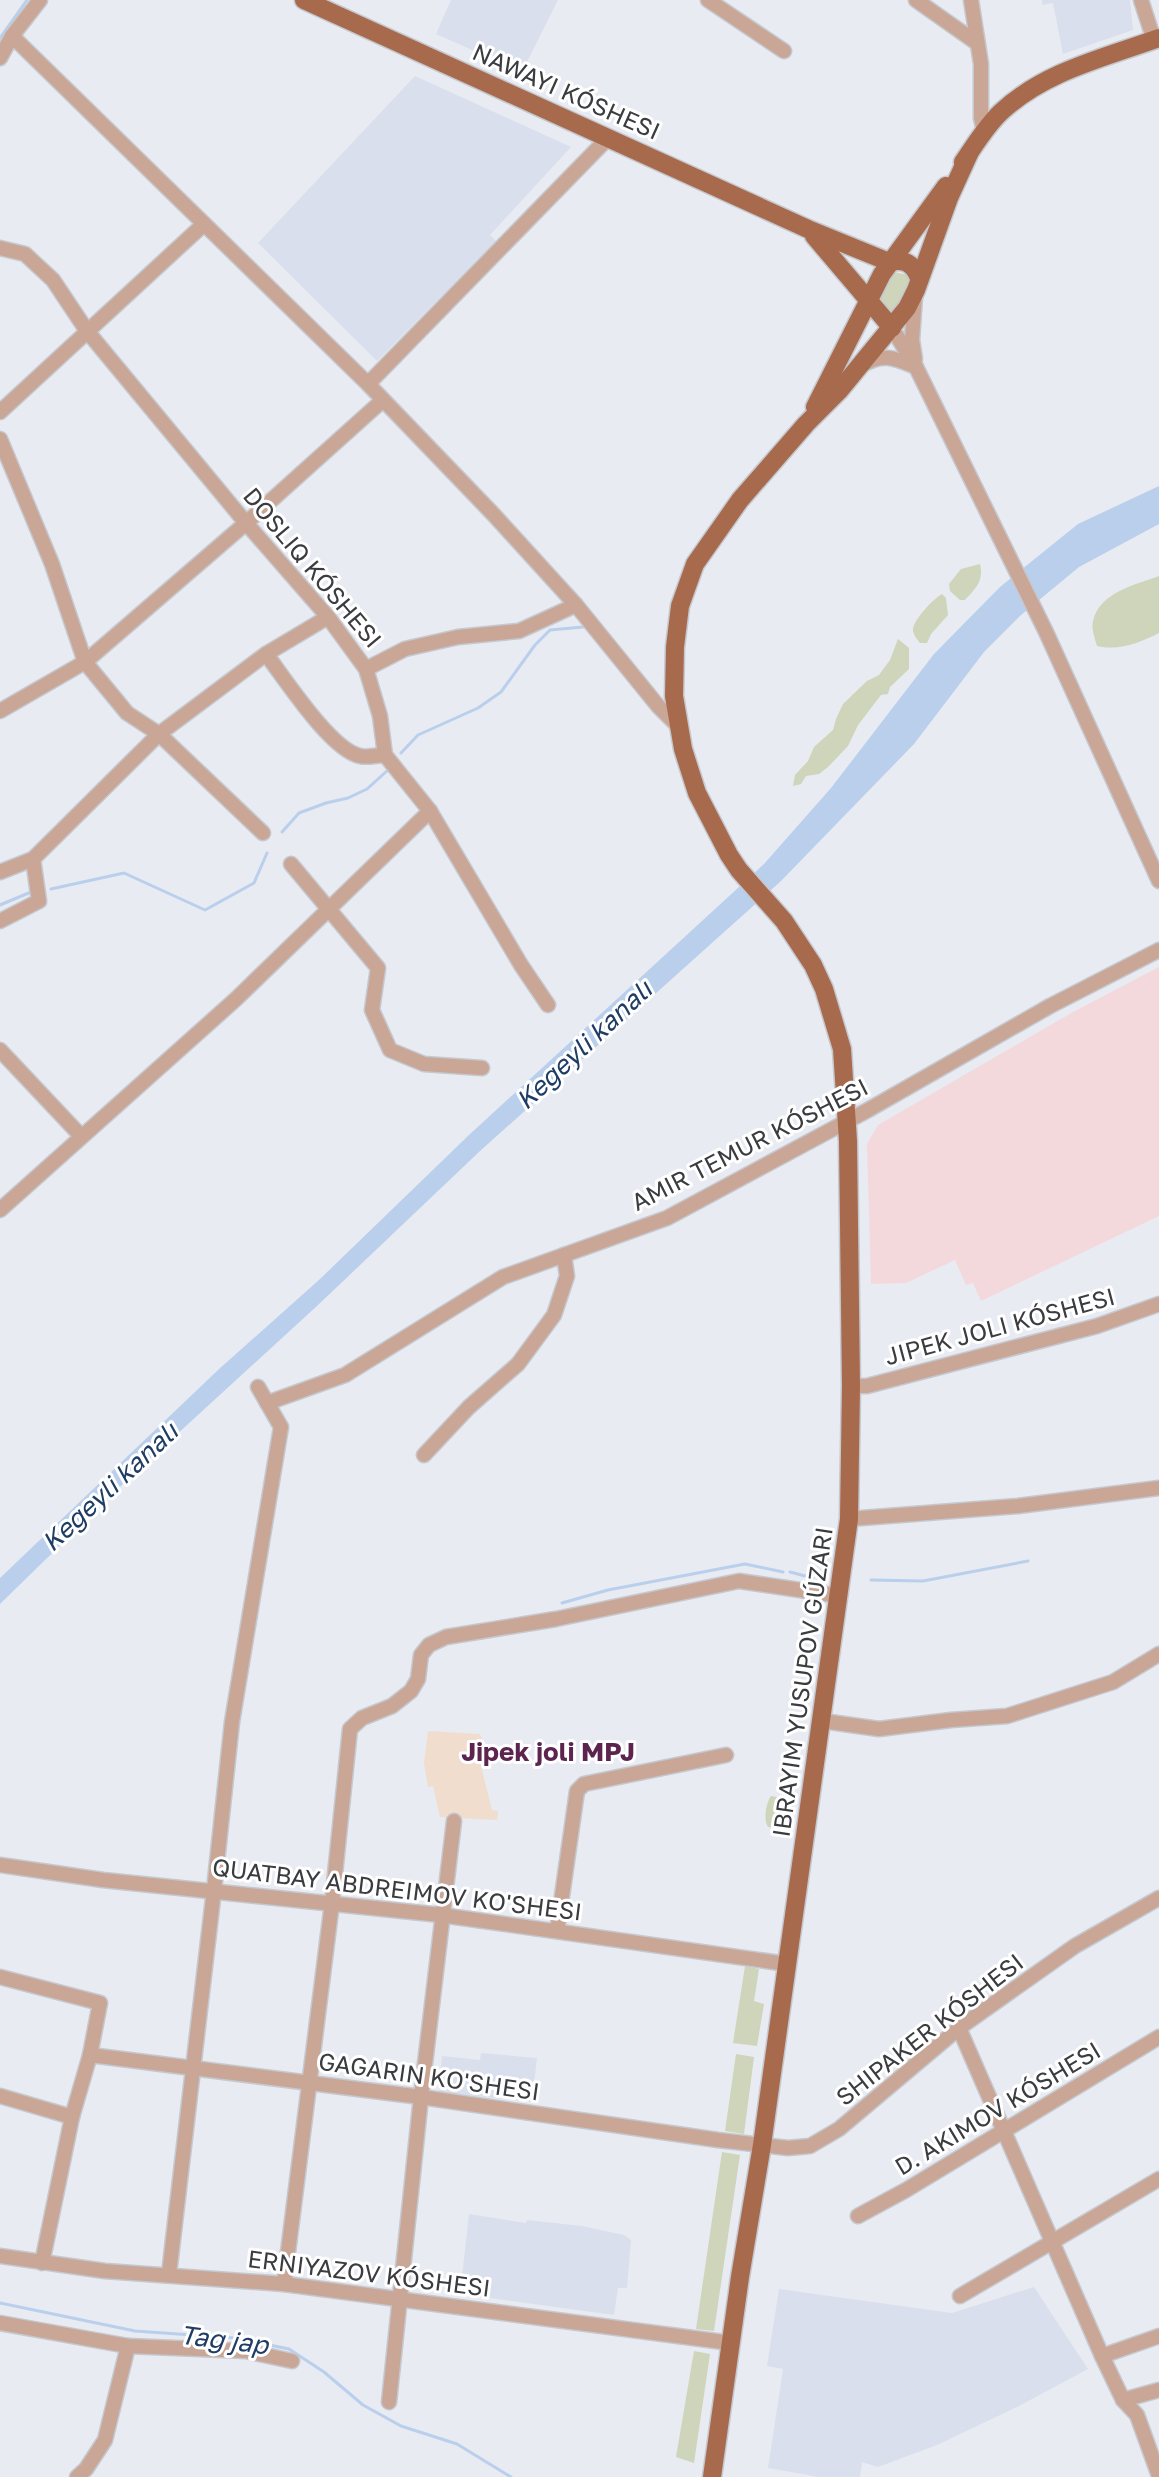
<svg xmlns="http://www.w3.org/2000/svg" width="1159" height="2477" font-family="'Golos Text',sans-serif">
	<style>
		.commercial { fill: #f4d9dc }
		.industrial { fill: #f1ddce }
		.built { fill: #d9dfec }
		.green { fill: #ced5ba }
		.water { fill: #b9cfec }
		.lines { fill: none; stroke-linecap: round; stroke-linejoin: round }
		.stream { stroke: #b9cfec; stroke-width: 3 }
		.minor-casing { stroke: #c5c8ce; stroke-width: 17 }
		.major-casing { stroke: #c5c8ce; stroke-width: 21 }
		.minor { stroke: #c9a695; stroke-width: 14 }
		.major { stroke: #a86a4c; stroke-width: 18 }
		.labels { text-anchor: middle; stroke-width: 6; stroke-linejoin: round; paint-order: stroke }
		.street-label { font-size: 24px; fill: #3b3c3f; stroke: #fff }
		.water-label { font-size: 26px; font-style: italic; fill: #1f3d64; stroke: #fff }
		.neighbourhood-label { font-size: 26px; font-weight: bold; fill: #5c244e; stroke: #fff }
	</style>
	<rect width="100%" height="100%" fill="#e8ebf2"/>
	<!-- commercial -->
	<path class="commercial" d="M1159,967V1216L981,1301L973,1283L966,1285L955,1260L906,1283L871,1284L867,1144L878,1125L1073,1012Z"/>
	<!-- industrial -->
	<path class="industrial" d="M428,1731L480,1734L486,1749L477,1750L492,1810L498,1811L497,1820L440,1817L433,1786L428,1787L424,1763Z"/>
	<!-- built -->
	<g class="built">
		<path d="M451,0H558L522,72L436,34Z"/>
		<path d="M1042,0H1130L1133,30L1063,54L1053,3L1042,5Z"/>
		<path d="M415,76L571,147L490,235L496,241L377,361L258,243Z"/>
		<path d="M481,2053L537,2058L532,2102L439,2092L442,2056L480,2060Z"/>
		<path d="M469,2214L526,2223L527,2220L582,2226L624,2235L631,2240L627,2288H618L614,2315L460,2294Z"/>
		<path d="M1034,2287L1088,2369L1017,2407L937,2445L878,2467L862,2462L860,2477H819L768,2468L783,2369L767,2366L779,2289L952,2313Z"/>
	</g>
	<!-- green -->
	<g class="green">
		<path d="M894,272L908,275L910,285L900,308L892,311H885L877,299L889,276Z"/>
		<path d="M980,564C984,581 976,588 965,600H960L950,591L949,584L961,569Z"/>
		<path d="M1159,576V633C1139,643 1120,651 1097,646C1095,639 1091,628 1093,621C1100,592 1135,585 1159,576Z"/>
		<path d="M942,594L946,598L948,615L931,634L927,643H920C917,639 914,636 913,631C912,621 933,599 942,594Z"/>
		<path d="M898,639L909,648V669L890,687L888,694L881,695L858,725L848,746L828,767L819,774L806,776L801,784L793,786L795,775L808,761L814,747L833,730L836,719L843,704L867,681L879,675L890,660Z"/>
		<path d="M771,1796L793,1800L790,1829L768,1827C763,1819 766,1803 771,1796Z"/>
		<path d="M745,1966L759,1969L754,2001L764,2004L757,2046L733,2043Z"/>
		<path d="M736,2054L754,2057L744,2134L725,2131Z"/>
		<path d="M722,2152L740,2155L714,2331L696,2329Z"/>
		<path d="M694,2351L710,2354L694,2463L676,2457Z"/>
	</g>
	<!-- water -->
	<path class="water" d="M1159,486V524L1079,567L1021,615L984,652L914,744L781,881L480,1151L318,1305L127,1480L0,1604V1578L218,1370L320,1279L469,1135L764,864L831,788L934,654L1000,587L1078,524Z"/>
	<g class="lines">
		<!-- stream -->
		<g class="stream">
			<path d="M0,38L27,0"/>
			<path d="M401,753L418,735L478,708L501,692L535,645L550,630L583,627"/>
			<path d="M282,832L299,813L326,803L348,798L367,789L388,770"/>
			<path d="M51,889L124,873L205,910L254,883L267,853"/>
			<path d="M0,905L31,892"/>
			<path d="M790,1572L813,1578"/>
			<path d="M871,1580L923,1581L1028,1561"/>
			<path d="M562,1603L608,1590L745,1564L783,1572"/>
			<path d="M0,2303L135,2331L235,2338L289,2349L324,2372L363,2405L401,2426L457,2444L511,2477"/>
		</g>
		<!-- minor casing -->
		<g class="minor-casing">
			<g id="minor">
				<path d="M708,0L784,51"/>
				<path d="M916,0L977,43"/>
				<path d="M971,0L981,64V118L984,131"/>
				<path d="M1141,0L1154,40"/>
				<path d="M12,36L368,384L494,515L576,605L658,706L679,727"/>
				<path d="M0,58L12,36L40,0"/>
				<path d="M0,248L25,254L53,280L87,331L246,523L328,617L366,669L380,716L385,755L430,811L521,965L548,1005"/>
				<path d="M892,328L916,367L1046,632L1159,881"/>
				<path d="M915,359L912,340L915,296"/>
				<path d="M864,364C885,353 894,358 916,367"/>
				<path d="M368,384L608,138"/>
				<path d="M0,412L204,224"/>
				<path d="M0,439L52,564L85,662L127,713L159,734L263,833"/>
				<path d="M266,654C285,679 331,750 360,756C367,758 378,755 385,755"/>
				<path d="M366,669L405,649L458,637L519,631L576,605"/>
				<path d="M0,711L85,662L246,523L383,400"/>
				<path d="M291,864L378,968L372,1010L390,1050L424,1064L482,1068"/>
				<path d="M0,872L33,859L159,734L266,654L328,617"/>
				<path d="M0,921L39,901L33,859"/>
				<path d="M0,1050L81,1136"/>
				<path d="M0,1210L236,999L430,811"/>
				<path d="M851,1386H867L1097,1326L1159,1304"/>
				<path d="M267,1403L345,1375L503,1277L667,1218L868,1110L1050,1006L1159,950"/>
				<path d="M424,1455L469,1407L518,1364L554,1315L567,1276L564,1255"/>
				<path d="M849,1519L1018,1506L1159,1488"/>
				<path d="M823,1721L879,1729L951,1720L1007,1716L1113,1682L1159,1654"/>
				<path d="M0,1865L103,1880L441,1915L787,1964"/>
				<path d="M557,1931L577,1791L584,1784L726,1755"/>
				<path d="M0,1977L100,2003L90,2055L72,2117L42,2263"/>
				<path d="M959,2028L1102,2356L1123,2400L1137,2415L1159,2476"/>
				<path d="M90,2055L421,2097L718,2140L788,2148L810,2146L839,2129L959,2028L1075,1946L1159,1898"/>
				<path d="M0,2096L72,2117"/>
				<path d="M858,2216L906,2190L1159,2037"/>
				<path d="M0,2256L105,2271L284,2284L731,2343"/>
				<path d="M169,2274L214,1890L232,1722L281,1427L258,1387"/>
				<path d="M284,2284L332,1903L350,1729L362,1718L392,1706L411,1691L418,1679L421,1655L429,1645L446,1637L556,1619L739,1581L840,1596"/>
				<path d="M960,2296L1159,2179"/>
				<path d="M0,2323L128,2346L246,2351L292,2361"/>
				<path d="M1102,2356L1159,2336"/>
				<path d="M1123,2400L1159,2390"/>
				<path d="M389,2402L421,2097L454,1821"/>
				<path d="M77,2477L86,2469L105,2440L128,2346"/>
			</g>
		</g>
		<!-- major casing -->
		<g class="major-casing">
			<g id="major">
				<path d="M304,0L808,229L889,262C905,259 913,263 919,278"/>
				<path d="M963,162C975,145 986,126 1001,112C1045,71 1104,58 1159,38"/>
				<path d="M814,236L892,328"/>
				<path d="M815,407L882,274L946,186"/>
				<path d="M712,2477L740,2277L762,2145L849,1519L851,1386L848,1141L842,1049L824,989L813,965L784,921L739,870L729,855L697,793L683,749L674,696L675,647L680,606L695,564L740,500L806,424L839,391L907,308L916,290L949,198L969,154"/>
			</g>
		</g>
		<!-- minor -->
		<use href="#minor" class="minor"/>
		<!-- major -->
		<use href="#major" class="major"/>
	</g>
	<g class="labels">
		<!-- street labels -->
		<g class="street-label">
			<text transform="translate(566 92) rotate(24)" y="8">NAWAYI KÓSHESI</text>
			<text transform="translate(312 568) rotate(50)" y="8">DOSLIQ KÓSHESI</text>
			<text transform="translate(750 1145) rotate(-27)" y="8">AMIR TEMUR KÓSHESI</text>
			<text transform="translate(1000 1327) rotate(-15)" y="8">JIPEK JOLI KÓSHESI</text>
			<text transform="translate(803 1682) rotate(-82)" y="8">IBRAYIM YUSUPOV GÚZARI</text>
			<text transform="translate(397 1890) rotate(7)" y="8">QUATBAY ABDREIMOV KO'SHESI</text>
			<text transform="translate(930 2030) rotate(-38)" y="8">SHIPAKER KÓSHESI</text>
			<text transform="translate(429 2077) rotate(8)" y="8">GAGARIN KO'SHESI</text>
			<text transform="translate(998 2109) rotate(-31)" y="8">D. AKIMOV KÓSHESI</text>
			<text transform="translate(369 2274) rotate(7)" y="8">ERNIYAZOV KÓSHESI</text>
		</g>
		<!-- water labels -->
		<g class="water-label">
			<text transform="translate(584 1045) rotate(-43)" y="9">Kegeyli kanalı</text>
			<text transform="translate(110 1487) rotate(-43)" y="9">Kegeyli kanalı</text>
			<text transform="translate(224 2340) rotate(7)" y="9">Tag jap</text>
		</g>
		<!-- neighbourhood labels -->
		<g class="neighbourhood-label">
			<text x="548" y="1761">Jipek joli MPJ</text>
		</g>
	</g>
</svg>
